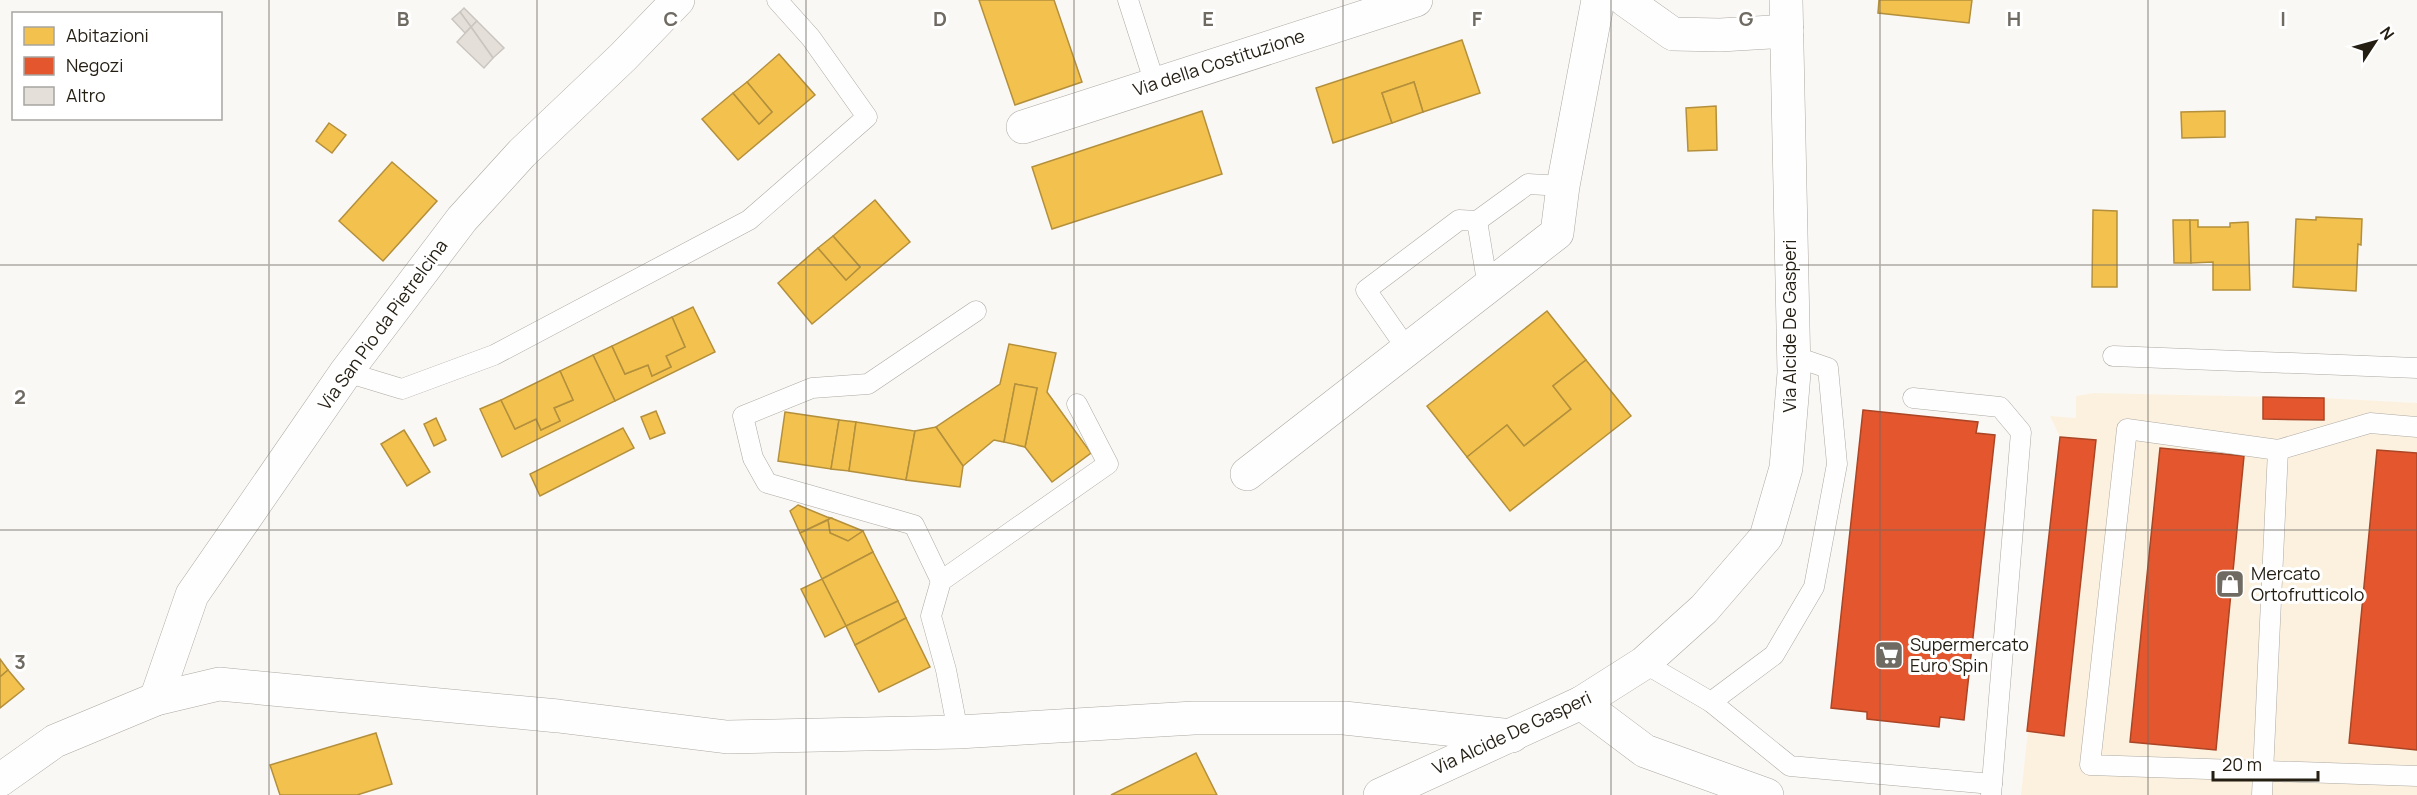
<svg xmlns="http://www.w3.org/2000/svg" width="2417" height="795" font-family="Manrope,sans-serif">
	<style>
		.built { fill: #fcf1df }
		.homes { fill: #f2c14e; stroke: #b4903c; stroke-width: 1.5 }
		.shops { fill: #e4572e; stroke: #aa4626; stroke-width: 1.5 }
		.building { fill: #e4e0d9; stroke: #cac5bf; stroke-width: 1.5 }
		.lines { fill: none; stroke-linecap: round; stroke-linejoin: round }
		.service-casing { stroke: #ada9a2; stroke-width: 21 }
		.minor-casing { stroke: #ada9a2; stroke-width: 34 }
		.secondary-casing { stroke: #ada9a2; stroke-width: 34 }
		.service { stroke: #fefefe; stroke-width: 20 }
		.minor { stroke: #fefefe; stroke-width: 33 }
		.secondary { stroke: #fefefe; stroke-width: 33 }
		.grid { fill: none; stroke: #6f6a62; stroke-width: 1.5; stroke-opacity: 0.55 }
		.labels { text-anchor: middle; stroke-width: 6; stroke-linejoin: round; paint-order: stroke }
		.street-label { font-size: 18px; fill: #241e13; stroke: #fff }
		.poi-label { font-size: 18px; fill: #241e13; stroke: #fff; text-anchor: start }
		.grid-label { font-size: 20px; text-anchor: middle; font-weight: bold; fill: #6f6a62; stroke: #fff; stroke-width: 6; stroke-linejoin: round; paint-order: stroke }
	</style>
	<rect width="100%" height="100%" fill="#faf8f5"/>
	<!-- built -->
	<path class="built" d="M2094,393L2324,398L2417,403V795H2021L2060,437L2050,416L2076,418V396Z"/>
	<!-- homes -->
	<g class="homes">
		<path d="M979,0H1054L1082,82L1015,105Z"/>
		<path d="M1879,0H1972L1969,23L1878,13Z"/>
		<path d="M1462,40L1480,93L1423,112L1414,82L1382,93L1392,123L1333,143L1316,88Z"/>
		<path d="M779,54L815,95L738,160L702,119L733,93L759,124L772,112L747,82Z"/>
		<path d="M747,82L772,112L759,124L733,93Z"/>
		<path d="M1414,82L1423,112L1392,123L1382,93Z"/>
		<path d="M1716,106L1717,150L1688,151L1686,108Z"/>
		<path d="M1202,111L1222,174L1052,229L1032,167Z"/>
		<path d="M2225,111V137L2182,138L2181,112Z"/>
		<path d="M329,123L346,135L332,153L316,141Z"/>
		<path d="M392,162L437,201L383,261L339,221Z"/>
		<path d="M875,200L910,242L812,324L778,283L818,248L846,280L860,267L833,236Z"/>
		<path d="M2093,210L2117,211V287H2092Z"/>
		<path d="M2316,217L2362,219L2361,245L2358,244L2356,291L2293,287L2296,219L2316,220Z"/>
		<path d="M2173,220H2190L2191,263H2174Z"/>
		<path d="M2190,220H2198V227H2230V223L2248,222L2250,290H2213V262L2191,263Z"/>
		<path d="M833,236L860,267L846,280L818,248Z"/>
		<path d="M693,307L715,352L615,401L593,355L612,346L625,374L648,365L652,376L671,367L666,356L685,347L672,317Z"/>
		<path d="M1547,311L1586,360L1553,386L1571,409L1524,446L1507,425L1467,457L1427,406Z"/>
		<path d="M672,317L685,347L666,356L671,367L652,376L648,365L625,374L612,346Z"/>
		<path d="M1009,344L1056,353L1047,392L1091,453L1052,482L1025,447L1037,388L1015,384L1004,442L994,440L963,466L936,427L1000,384Z"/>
		<path d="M593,355L615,401L502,457L480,409L501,400L515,429L536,419L541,430L560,421L554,408L573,400L560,371Z"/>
		<path d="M1586,360L1631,416L1510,511L1467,457L1507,425L1524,446L1571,409L1553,386Z"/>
		<path d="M560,371L573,400L554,408L560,421L541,430L536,419L515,429L501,400Z"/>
		<path d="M1015,384L1037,388L1025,447L1004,442Z"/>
		<path d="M656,411L665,433L650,439L641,417Z"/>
		<path d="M785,412L839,420L831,469L778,461Z"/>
		<path d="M436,418L446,440L434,446L424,424Z"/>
		<path d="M839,420L856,422L849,471L831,469Z"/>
		<path d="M856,422L915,431L906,480L849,471Z"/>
		<path d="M936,427L963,466L960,487L906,480L915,431Z"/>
		<path d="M623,428L634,448L540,496L530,474Z"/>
		<path d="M404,430L430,472L407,486L381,444Z"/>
		<path d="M798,505L827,517L831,518L800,533L790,511Z"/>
		<path d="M831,518L863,531L848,541L830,533L828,520Z"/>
		<path d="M828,520L830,533L848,541L863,531L873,552L822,579L800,533Z"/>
		<path d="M873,552L898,601L846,626L822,579Z"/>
		<path d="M822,579L846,626L825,637L801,589Z"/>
		<path d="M898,601L906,618L855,645L846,626Z"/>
		<path d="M906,618L930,667L879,692L855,645Z"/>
		<path d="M0,659L8,670L0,677Z"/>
		<path d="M8,670L24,689L0,708V677Z"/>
		<path d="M376,733L392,784L357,795H280L270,765Z"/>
		<path d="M1196,753L1217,795H1111Z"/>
	</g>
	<!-- shops -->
	<g class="shops">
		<path d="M2263,397L2324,398V420L2263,419Z"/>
		<path d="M1863,410L1978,422L1976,433L1995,435L1964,720L1940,717L1939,727L1867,719V712L1831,708Z"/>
		<path d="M2060,437L2096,440L2064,736L2027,731Z"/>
		<path d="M2160,448L2244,456L2216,750L2130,742Z"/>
		<path d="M2377,450L2417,453V750L2349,743Z"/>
	</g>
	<!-- building -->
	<g class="building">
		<path d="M464,8L477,21L471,27L460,12Z"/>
		<path d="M460,12L471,27L465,33L452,19Z"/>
		<path d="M477,21L504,48L493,58L471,27Z"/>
		<path d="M471,27L493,58L484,68L457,42Z"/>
	</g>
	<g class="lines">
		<!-- service casing -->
		<g class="service-casing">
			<g id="service">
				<path d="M1128,0L1155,84"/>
				<path d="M1488,287L1477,221L1528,184L1563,186"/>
				<path d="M1407,349L1366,290L1459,220L1477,221"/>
				<path d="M2113,356L2417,368"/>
				<path d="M346,372L402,389L494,355L749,220L867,117L811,38L777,0"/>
				<path d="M1913,398L2000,407L2021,432L1991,795"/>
				<path d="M2417,427L2370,423L2278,450L2127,429L2090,765L2417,776"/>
				<path d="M941,581L914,525L767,483L753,458L743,416L812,388L868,384L976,311"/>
				<path d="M1644,663L1711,702L1790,766L1992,784"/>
				<path d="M1711,702L1774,655L1814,587L1837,464L1828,368L1793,356"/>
				<path d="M958,732L946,670L931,616L941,581L1108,464L1077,404"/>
				<path d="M2262,795L2278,450"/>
			</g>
		</g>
		<!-- minor casing -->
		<g class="minor-casing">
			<g id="minor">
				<path d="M1625,0L1673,34L1720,35L1787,31"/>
				<path d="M1023,127L1416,0"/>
				<path d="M1247,474L1557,233L1563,186L1598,0"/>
				<path d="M156,699L192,595L346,372L462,219L522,153L623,57L678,0"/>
				<path d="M1581,703L1645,751L1767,795"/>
				<path d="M0,780L55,741L156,699L219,684L558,716L727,737L958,732L1194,718H1344L1512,736"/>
			</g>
		</g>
		<!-- secondary casing -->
		<g class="secondary-casing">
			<path id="secondary" d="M1380,795L1581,703L1644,663L1704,609L1766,537L1786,468L1794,373L1786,0"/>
		</g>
		<!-- service -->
		<use href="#service" class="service"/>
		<!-- minor -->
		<use href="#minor" class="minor"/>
		<!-- secondary -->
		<use href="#secondary" class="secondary"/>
	</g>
	<!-- grid -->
	<path class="grid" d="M269,0V795M537,0V795M806,0V795M1074,0V795M1343,0V795M1611,0V795M1880,0V795M2148,0V795M0,265H2417M0,530H2417"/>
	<!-- icons -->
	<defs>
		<g id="shop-square" transform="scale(1.5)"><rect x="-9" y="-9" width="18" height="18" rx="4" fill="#6f6a62" stroke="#fff"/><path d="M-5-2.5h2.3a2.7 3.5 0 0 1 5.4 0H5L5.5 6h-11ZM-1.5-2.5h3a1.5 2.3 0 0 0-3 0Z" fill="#fff"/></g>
		<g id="supermarket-square" transform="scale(1.5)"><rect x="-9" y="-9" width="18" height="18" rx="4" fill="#6f6a62" stroke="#fff"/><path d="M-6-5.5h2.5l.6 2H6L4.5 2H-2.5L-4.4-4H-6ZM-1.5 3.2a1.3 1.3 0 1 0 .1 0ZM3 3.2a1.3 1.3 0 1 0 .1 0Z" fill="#fff"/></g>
	</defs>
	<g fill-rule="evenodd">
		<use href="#shop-square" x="2230" y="584"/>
		<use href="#supermarket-square" x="1889" y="655"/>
	</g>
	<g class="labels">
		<!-- street labels -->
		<g class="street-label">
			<text transform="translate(1219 63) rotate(-18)" y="6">Via della Costituzione</text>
			<text transform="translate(383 325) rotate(-54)" y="6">Via San Pio da Pietrelcina</text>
			<text transform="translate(1790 326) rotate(-90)" y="6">Via Alcide De Gasperi</text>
			<text transform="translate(1512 733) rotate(-25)" y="6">Via Alcide De Gasperi</text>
		</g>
		<!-- poi labels -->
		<g class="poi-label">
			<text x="2251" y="580">Mercato<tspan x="2251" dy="21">Ortofrutticolo</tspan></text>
			<text x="1910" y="651">Supermercato<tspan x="1910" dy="21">Euro Spin</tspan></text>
		</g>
	</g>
	<g class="grid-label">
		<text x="403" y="26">B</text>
		<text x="671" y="26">C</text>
		<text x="940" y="26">D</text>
		<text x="1208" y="26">E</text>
		<text x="1477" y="26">F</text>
		<text x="1746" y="26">G</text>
		<text x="2014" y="26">H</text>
		<text x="2283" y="26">I</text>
		<text x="20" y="404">2</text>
		<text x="20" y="669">3</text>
	</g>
	<!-- legend -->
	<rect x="12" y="12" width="210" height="108" fill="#ffffff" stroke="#a7a5a1" stroke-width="1.5"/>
	<rect x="24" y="27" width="30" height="18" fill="#f2c14e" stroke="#a7a5a1" stroke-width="1.5"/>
	<text x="66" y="42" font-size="18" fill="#241e13">Abitazioni</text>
	<rect x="24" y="57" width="30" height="18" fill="#e4572e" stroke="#a7a5a1" stroke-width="1.5"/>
	<text x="66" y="72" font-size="18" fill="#241e13">Negozi</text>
	<rect x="24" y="87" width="30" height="18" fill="#e4e0d9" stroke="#a7a5a1" stroke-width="1.5"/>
	<text x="66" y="102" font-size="18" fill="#241e13">Altro</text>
	<!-- north arrow -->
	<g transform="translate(2375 42) rotate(54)" stroke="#ffffff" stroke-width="4.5" paint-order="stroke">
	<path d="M0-4.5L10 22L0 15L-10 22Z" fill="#241e13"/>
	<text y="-9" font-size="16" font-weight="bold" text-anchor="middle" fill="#241e13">N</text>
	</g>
	<!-- scale -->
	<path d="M2213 771v9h105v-9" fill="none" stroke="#241e13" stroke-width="3"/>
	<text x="2222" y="771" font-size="18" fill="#241e13" stroke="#ffffff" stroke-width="4.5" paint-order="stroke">20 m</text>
</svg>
